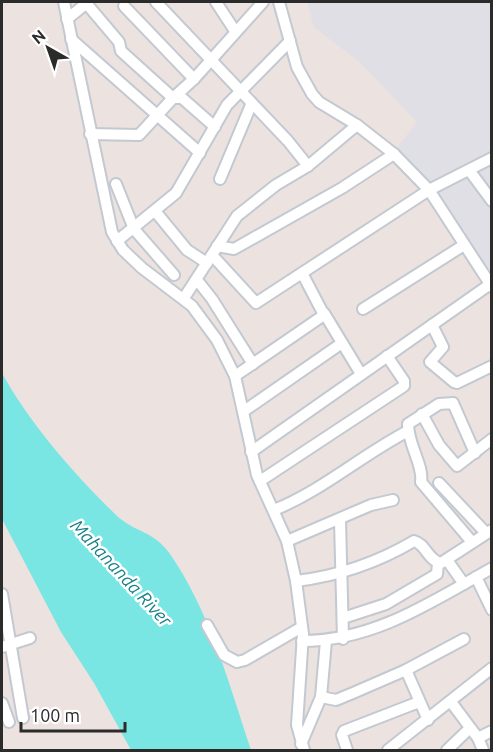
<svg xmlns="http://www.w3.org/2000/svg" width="493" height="752" font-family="Ubuntu,sans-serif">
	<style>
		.industrial { fill: #dfdfe5 }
		.water { fill: #7ae6e3 }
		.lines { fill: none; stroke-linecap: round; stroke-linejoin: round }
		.minor-casing { stroke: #c3c9d1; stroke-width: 14 }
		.minor { stroke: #fff; stroke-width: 10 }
		.labels { text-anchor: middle; stroke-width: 5; stroke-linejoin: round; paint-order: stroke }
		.water-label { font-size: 18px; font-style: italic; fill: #178186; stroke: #fff }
	</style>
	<rect width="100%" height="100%" fill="#ece2df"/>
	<!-- industrial -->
	<path class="industrial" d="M307,2H491V270L481,260L433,186L397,148L417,122L361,63L314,27Z"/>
	<!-- water -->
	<path class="water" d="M2,373C29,423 75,475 116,515C135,533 153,530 170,554C210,612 229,684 251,750H131L94,683L61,632L2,519Z"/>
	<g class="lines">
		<!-- minor casing -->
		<g class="minor-casing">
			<g id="minor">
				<path d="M64,2L112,232L123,250L142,268L192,306L217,340L235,376L257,475L287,541L296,581L303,634L297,725L304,750"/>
				<path d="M156,2L288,141L308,166"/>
				<path d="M216,2L235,31"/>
				<path d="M279,2L297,67L312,94L319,102L357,125L394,154L429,190L492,287"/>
				<path d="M86,3L119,42L121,51L173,98H182L215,127"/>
				<path d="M124,6L194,79"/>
				<path d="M67,19L88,2"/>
				<path d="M71,39L200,153"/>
				<path d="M90,134L139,135L173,98L194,79L263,2"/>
				<path d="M469,170L492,201"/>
				<path d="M220,179L251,105"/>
				<path d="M116,184L134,229L174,275"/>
				<path d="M155,211L187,250L207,263"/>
				<path d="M117,241L176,193L227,105L290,41"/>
				<path d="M217,246L234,249L342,188L394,154"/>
				<path d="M212,255L256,303L429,190L492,158"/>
				<path d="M197,280L212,299L253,364"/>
				<path d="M184,298L237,216L276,185L308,166L357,125"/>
				<path d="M363,309L464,245"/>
				<path d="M324,313L361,374"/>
				<path d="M432,325L443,347L430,362L454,382L457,383L492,366"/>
				<path d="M235,376L324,315L302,273"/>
				<path d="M244,411L342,343"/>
				<path d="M422,414L439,445L457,466L492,439"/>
				<path d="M251,452L489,285"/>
				<path d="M260,481L404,386V381L387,356"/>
				<path d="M439,483L486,533"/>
				<path d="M274,510C323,490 362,455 408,431"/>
				<path d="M340,520L343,639"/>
				<path d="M287,541L371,505L393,500"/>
				<path d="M472,542L421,482C424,466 408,445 408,424L439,404L453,403L475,453"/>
				<path d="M447,560L464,584"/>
				<path d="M476,577L492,610"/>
				<path d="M296,581C338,576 377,563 414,541C426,544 428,561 441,563L492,530"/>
				<path d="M2,594L23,718"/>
				<path d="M343,618L386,604L437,574L438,563"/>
				<path d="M207,625L224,655L237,662L245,660L302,627"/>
				<path d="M302,641C374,641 431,602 492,568"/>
				<path d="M2,647L30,638"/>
				<path d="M406,670L428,720"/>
				<path d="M321,697L336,700L353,693L406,670L464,639"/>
				<path d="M451,702L478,738L483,750"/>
				<path d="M2,703L9,722"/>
				<path d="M478,738L492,731"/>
				<path d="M301,744L321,697L326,641"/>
				<path d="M347,750L342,735L344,731L419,702"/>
				<path d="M388,750L492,668"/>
				<path d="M447,750L470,728"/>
			</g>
		</g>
		<!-- minor -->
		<use href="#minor" class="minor"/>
	</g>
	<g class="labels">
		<!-- water labels -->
		<g class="water-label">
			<text transform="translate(121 573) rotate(47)" y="6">Mahananda River</text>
		</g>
	</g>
	<!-- border -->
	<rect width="493" height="752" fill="none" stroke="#2b2b2b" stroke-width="6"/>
	<!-- north arrow -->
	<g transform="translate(48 48) rotate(320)" stroke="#ffffff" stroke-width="4.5" paint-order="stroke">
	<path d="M0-4.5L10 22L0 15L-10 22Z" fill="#2b2b2b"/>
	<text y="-9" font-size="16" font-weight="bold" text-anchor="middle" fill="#2b2b2b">N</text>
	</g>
	<!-- scale -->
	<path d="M21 722v9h104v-9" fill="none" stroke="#2b2b2b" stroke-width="3"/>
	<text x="30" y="722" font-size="18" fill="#2b2b2b" stroke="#ffffff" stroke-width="4.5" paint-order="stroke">100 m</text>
</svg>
